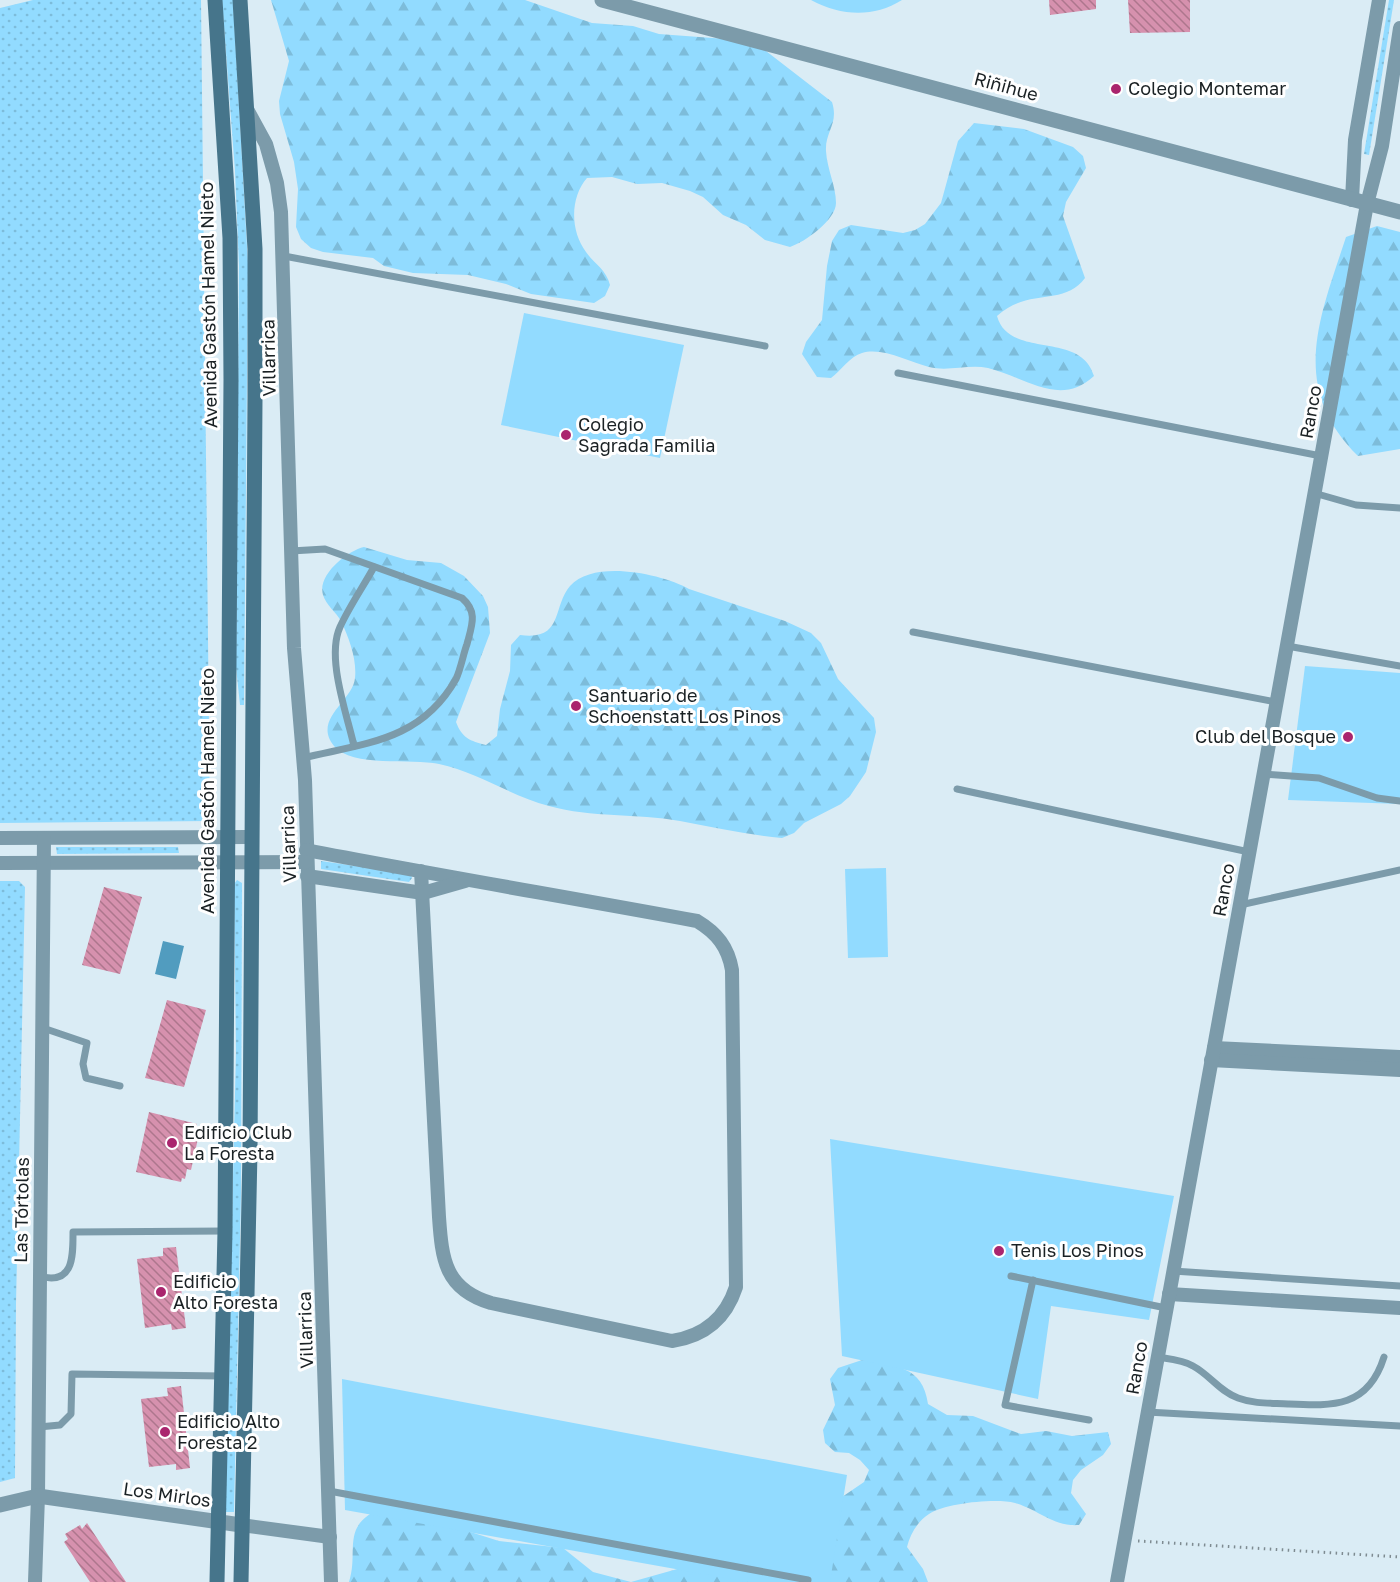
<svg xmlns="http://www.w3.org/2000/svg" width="1400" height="1582" font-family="'Golos Text',sans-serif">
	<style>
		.grass { fill: url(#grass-dots) }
		.forest { fill: url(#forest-firs) }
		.garden { fill: #92dbff }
		.water { fill: #519cbf }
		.building { fill: url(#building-back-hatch) }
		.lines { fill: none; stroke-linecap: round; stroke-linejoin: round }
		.path { stroke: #7e8b91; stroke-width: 3; stroke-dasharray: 1.5 4.5; stroke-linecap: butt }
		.service { stroke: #7c9baa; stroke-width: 7 }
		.minor { stroke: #7c9baa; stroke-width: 14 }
		.tertiary { stroke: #7c9baa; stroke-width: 15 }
		.secondary { stroke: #46758b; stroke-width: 15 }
		.poi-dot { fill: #aa256e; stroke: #fff; stroke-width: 2 }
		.labels { text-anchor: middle; stroke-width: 6; stroke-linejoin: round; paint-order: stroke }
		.street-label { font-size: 18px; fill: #1a2124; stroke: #fff }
		.poi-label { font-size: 18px; fill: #1a2124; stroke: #fff; text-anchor: start }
	</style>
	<defs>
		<pattern id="grass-dots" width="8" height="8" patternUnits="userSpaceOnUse" patternTransform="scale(1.5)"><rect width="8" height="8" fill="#92dbff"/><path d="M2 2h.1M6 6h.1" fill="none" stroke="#7dbcda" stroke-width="1.8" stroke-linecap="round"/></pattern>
		<pattern id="forest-firs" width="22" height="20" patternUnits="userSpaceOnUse" patternTransform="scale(1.5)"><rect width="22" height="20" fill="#92dbff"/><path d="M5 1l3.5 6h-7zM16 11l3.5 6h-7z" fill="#7dbcda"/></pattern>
		<pattern id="building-back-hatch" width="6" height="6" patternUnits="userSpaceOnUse" patternTransform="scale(1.5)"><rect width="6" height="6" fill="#d691ae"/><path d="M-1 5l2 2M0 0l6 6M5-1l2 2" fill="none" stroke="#ad768d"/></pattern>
	</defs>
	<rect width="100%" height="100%" fill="#daecf5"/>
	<!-- grass -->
	<g class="grass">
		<path d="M33,0H201L210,821L0,823V8Z"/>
		<path d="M222,0H233L248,264L244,705H240L236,667L239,266L235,171Z"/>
		<path d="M1389,0H1394L1369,155L1364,154Z"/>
		<path d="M56,847H178L179,853L57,854Z"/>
		<path d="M321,861L411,874L412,878L409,882L321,869Z"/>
		<path d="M237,880L242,883L241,1193L234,1512H225L236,1052L234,884Z"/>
		<path d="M0,881H19L25,887L16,1304L15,1478L0,1482Z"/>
	</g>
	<!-- forest -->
	<g class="forest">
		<path d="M271,0H525L592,23L633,26L659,34L726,39L752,46L766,51L832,102C839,124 825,131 826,151C827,169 836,186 836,203C836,220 805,242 790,247L765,240L746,225L723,215L703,197L690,191L662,183L637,184L612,177L587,178C570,197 570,231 586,252C595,265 606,269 610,285L605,296L594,303L531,294L506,284L468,275L413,273L384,266L373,258L323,252L311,248L301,239L296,227L298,189L294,162L280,114L279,101L289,61Z"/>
		<path d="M974,123L1024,129L1073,147L1083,156L1086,168L1066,202L1063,216L1085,278C1064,307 1028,287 997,316C1009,360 1081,330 1094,376C1060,408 1025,377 988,368C968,364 948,372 929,367C909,362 883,347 862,353C850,356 841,371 831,378L817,377L802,354L806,342L822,320L827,266L832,241L839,230L851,225L903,233L915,230L925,224L941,203L958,141Z"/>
		<path d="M1377,226L1400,232V449L1358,456C1288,387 1320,317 1346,237Z"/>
		<path d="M364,547L407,560L441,563L464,576L483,596L488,607L490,633L456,722C462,738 470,741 486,745L497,736L500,709L510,671L511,645L520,635C564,641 552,607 570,586C594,559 662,574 689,589L785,621L811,633L821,643L838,679L874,718L876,732L866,772L850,796L841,804L804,823L794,833L782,838C748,835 713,827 680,821C636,813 592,818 549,806C511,796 477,772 439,764C411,758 352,768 334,746C312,719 353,701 355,678C357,659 349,638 341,621C336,612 326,605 323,595C317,575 347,551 364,547Z"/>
		<path d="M862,1360C894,1366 923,1365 928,1404L947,1415L973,1416L1021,1434L1046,1431L1072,1436L1108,1432L1111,1444L1103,1455L1081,1470L1073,1480L1071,1493L1086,1514L1079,1525C1054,1527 1039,1510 1015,1503C996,1498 946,1503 929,1514C918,1521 910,1534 907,1547L923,1569L928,1582H822L842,1497L864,1482L869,1470L860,1460L849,1453L835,1452L825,1443L823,1430L835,1405L830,1379L838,1368Z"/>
		<path d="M377,1510L461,1529L499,1541L563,1548L593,1572L631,1582L695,1564L760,1582H349C359,1552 341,1528 377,1510Z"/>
	</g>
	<!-- garden -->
	<g class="garden">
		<path d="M811,0H902C873,18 841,16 811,0Z"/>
		<path d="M524,313L684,345L660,458L501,425Z"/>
		<path d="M1305,666L1400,673V804L1288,800Z"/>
		<path d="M886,868L888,957L848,958L845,869Z"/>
		<path d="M830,1139L1174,1196L1149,1320L1051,1306L1038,1399L842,1356Z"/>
		<path d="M342,1379L847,1475L830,1582H748L345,1510Z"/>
	</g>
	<!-- water -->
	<path class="water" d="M163,941L184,946L176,979L155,974Z"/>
	<!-- building -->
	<g class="building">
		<path d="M1049,0H1096V9L1050,15Z"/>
		<path d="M1128,0H1190V32L1130,33Z"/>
		<path d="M104,887L142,897L120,974L82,965Z"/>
		<path d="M167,1000L206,1010L184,1087L145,1078Z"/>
		<path d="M149,1112L197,1124L195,1133L199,1134L191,1170L187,1169L185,1179L182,1178L181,1182L136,1172Z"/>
		<path d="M176,1247L186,1328L172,1330L171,1324L145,1328L137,1259L163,1256V1248Z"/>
		<path d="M181,1386L190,1468L176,1470V1464L149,1467L141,1399L168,1396L167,1388Z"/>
		<path d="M87,1523L126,1582H90L64,1542L68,1539L65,1534L80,1525L82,1529Z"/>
	</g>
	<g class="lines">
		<!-- path -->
		<path class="path" d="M1138,1541L1400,1557"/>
		<!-- service -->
		<g class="service">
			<path d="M284,256L765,346"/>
			<path d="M898,373L1321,456"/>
			<path d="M1314,493L1356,505L1400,508"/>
			<path d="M291,551L325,549L462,598C478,612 472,625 467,644C463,655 461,668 456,679C421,741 365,743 303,758"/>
			<path d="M913,632L1276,702"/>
			<path d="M1287,646L1400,666"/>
			<path d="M354,746C347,714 326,658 340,627C349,607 363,587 374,567"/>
			<path d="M1263,774L1319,778L1377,798L1400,801"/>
			<path d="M957,789L1249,852"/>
			<path d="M1240,905L1400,870"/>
			<path d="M43,1028L87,1043L83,1064L86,1078L120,1086"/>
			<path d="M1173,1271L1400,1286"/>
			<path d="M39,1276C74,1286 73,1256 73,1232L225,1231"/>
			<path d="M1011,1276L1166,1308"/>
			<path d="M1033,1280L1005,1405L1089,1420"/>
			<path d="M1157,1357C1169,1359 1183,1360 1193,1366C1210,1375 1219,1391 1238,1398C1254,1404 1271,1403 1288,1404C1333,1406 1368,1408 1384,1357"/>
			<path d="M1147,1412L1400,1426"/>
			<path d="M39,1427L60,1425L71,1414L72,1374L222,1376"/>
			<path d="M329,1491L808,1580"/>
		</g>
		<!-- minor -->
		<g class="minor">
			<path d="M248,111L266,144L277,183L281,212L294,648L305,780L331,1582"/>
			<path d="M1352,200L1355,140L1379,0"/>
			<path d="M0,838L250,837"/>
			<path d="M306,850C436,875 567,897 697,921C717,933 728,947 732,970L736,1287C726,1318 705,1336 672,1341L491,1303C445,1289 442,1260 439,1217L421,871"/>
			<path d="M0,863L306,862"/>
			<path d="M307,876L423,893L465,881"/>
			<path d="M1214,1048L1400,1057"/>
			<path d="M1211,1060L1400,1070"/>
			<path d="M1169,1294L1400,1308"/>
			<path d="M241,1525L330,1537"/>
			<path d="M35,1582L38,1496L44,838"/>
			<path d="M1117,1582L1367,204L1382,146L1400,28"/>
		</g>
		<!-- tertiary -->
		<g class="tertiary">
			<path d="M602,0L1400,212"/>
			<path d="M0,1505L38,1496L241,1525"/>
		</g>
		<!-- secondary -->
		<g class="secondary">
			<path d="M215,0L230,238L231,379L225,1231L217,1582"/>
			<path d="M240,0L255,249V398L250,1151L241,1582"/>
		</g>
	</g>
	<!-- markers -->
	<g class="poi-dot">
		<circle cx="1116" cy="89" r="6"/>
		<circle cx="566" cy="435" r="6"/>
		<circle cx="576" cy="706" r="6"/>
		<circle cx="1348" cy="737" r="6"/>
		<circle cx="172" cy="1143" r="6"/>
		<circle cx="999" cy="1251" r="6"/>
		<circle cx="161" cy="1292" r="6"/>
		<circle cx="165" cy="1432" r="6"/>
	</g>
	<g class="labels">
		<!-- street labels -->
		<g class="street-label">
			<text transform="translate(1006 87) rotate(15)" y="6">Riñihue</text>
			<text transform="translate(209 305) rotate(-91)" y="6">Avenida Gastón Hamel Nieto</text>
			<text transform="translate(269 358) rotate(-91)" y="6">Villarrica</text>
			<text transform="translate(1311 412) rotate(-80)" y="6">Ranco</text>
			<text transform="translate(208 791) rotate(-90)" y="6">Avenida Gastón Hamel Nieto</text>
			<text transform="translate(289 844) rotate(-92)" y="6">Villarrica</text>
			<text transform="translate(1224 890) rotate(-80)" y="6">Ranco</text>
			<text transform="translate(22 1210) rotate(-89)" y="6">Las Tórtolas</text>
			<text transform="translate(306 1330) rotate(-92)" y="6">Villarrica</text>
			<text transform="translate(1137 1368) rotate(-80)" y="6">Ranco</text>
			<text transform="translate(167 1495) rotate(8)" y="6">Los Mirlos</text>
		</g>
		<!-- poi labels -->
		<g class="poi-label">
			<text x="1128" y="95">Colegio Montemar</text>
			<text x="578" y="431">Colegio<tspan x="578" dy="21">Sagrada Familia</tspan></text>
			<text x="588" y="702">Santuario de<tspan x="588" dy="21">Schoenstatt Los Pinos</tspan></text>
			<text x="1336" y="743" text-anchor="end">Club del Bosque</text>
			<text x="184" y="1139">Edificio Club<tspan x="184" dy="21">La Foresta</tspan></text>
			<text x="1011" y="1257">Tenis Los Pinos</text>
			<text x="173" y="1288">Edificio<tspan x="173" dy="21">Alto Foresta</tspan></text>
			<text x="177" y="1428">Edificio Alto<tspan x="177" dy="21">Foresta 2</tspan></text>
		</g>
	</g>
</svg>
